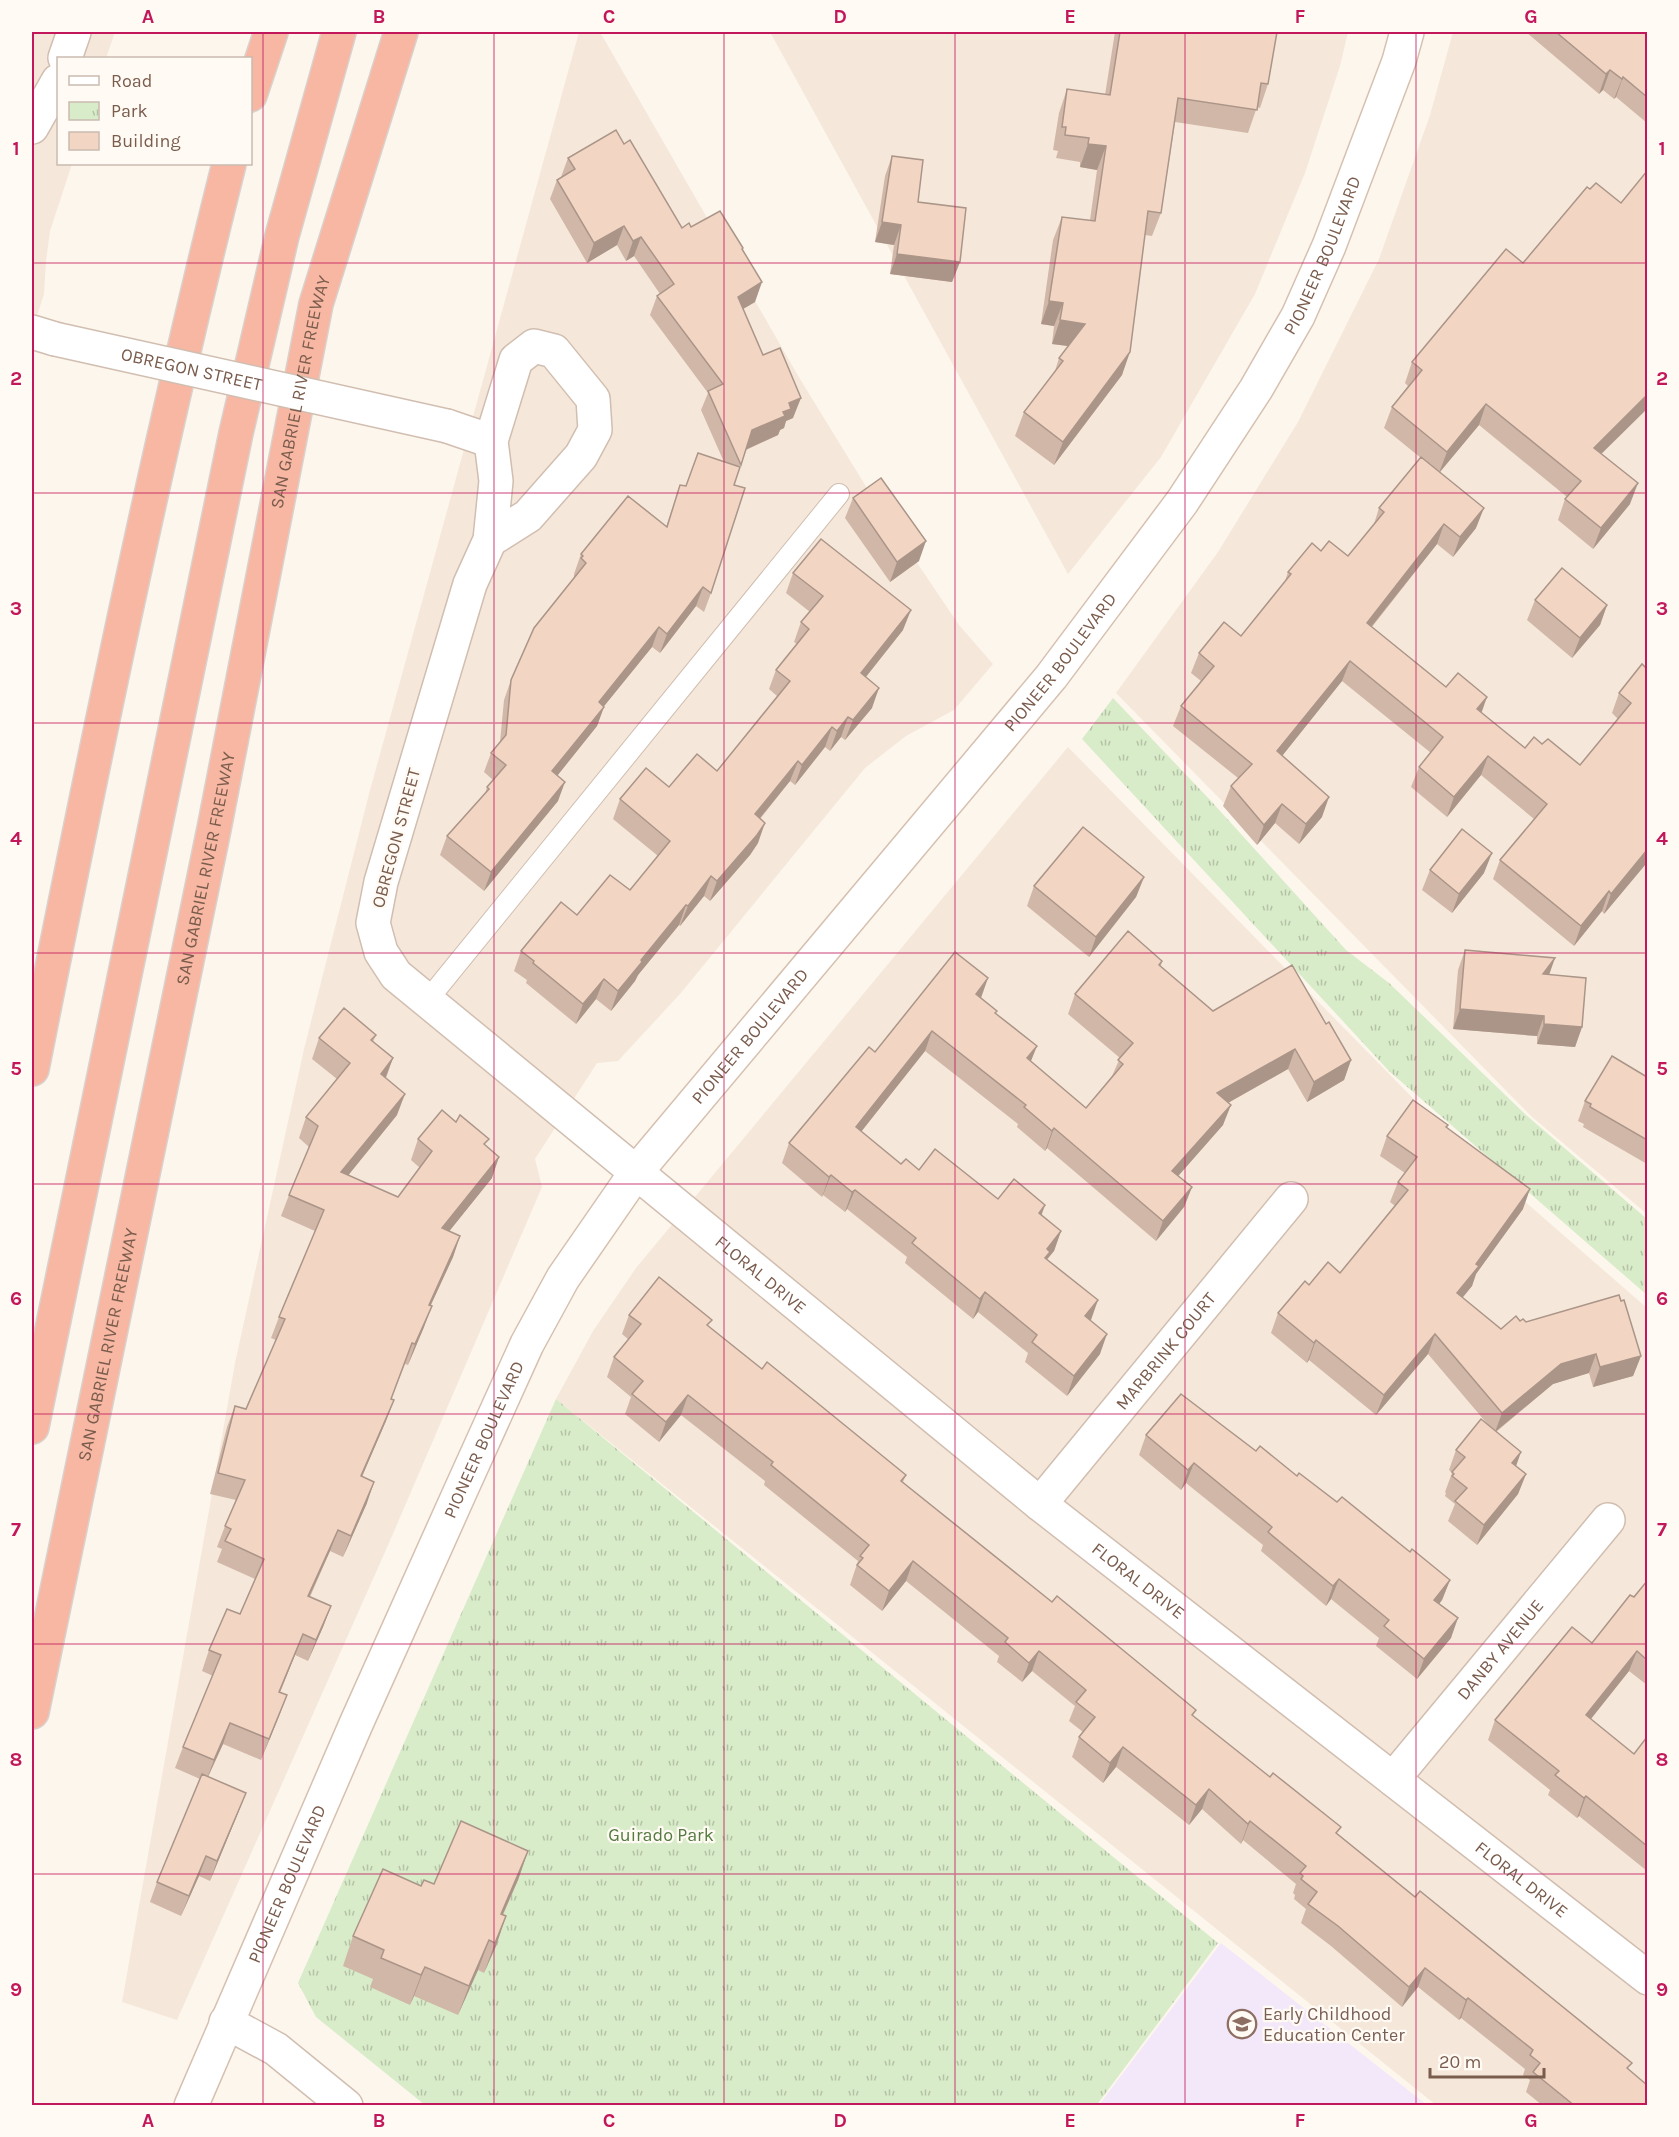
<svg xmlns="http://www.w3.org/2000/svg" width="1679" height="2137" font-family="Karla,sans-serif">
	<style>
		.residential { fill: #f5e8da }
		.education { fill: #f3e8fa }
		.park { fill: url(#park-tufts) }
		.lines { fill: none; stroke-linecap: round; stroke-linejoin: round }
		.lane-casing { stroke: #d1beb0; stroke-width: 22 }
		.street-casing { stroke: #d1beb0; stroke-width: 36 }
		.secondary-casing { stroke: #d6c0b0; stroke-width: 36 }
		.highway-casing { stroke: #dad1cd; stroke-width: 36 }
		.lane { stroke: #fff; stroke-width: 20 }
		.street { stroke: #fff; stroke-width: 33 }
		.secondary { stroke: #fff; stroke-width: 33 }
		.highway { stroke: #f7b7a3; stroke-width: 33 }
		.street-bridge-casing { stroke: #d1beb0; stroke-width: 36; stroke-linecap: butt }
		.street-bridge { stroke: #fff; stroke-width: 33 }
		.wall { fill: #d1b7a8 }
		.shaded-wall { fill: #aa9588 }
		.building { fill: #f3d5c3; stroke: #aa9588; stroke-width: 1.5 }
		.grid { fill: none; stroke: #c2185b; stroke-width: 1.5; stroke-opacity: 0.55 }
		.labels { text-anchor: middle; stroke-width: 4.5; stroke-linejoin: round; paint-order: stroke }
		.street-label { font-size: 18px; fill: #7a5c4d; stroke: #fffaf3 }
		.park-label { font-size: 18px; fill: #537a41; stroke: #fffaf3 }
		.education-label { font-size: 18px; fill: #785e54; stroke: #fffaf3; text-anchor: start }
		.neatline { fill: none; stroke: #c2185b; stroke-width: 2 }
		.grid-label { font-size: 20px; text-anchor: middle; font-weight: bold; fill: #c2185b }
	</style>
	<defs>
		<pattern id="park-tufts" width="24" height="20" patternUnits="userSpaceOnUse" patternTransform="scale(1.5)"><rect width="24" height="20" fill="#d8ecc9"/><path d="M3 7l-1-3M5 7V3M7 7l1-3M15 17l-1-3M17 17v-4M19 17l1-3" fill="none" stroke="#b4c2a5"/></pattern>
	</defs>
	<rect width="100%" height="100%" fill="#fdf6ec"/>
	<!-- residential -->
	<g class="residential">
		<path d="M32,32H115L106,58H58V164H72L50,231L46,261L44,294L32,331Z"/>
		<path d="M579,32H600L800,379L870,493L959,625L993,664L954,710L906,736L865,768L680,994L618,1061L597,1063L535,1159L542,1187L389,1543L177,2020L122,2002L235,1363L304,1049L369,794Z"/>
		<path d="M770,32H1348L1340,66L1305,173L1255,294L1161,457L1068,574Z"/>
		<path d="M1453,32H1647V1214L1531,1116L1116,693L1218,552L1298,422L1379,259L1430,115Z"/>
		<path d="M1068,747L1452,1138L1647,1308V2105H1436L556,1399L593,1331L636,1268Z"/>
	</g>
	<!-- education -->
	<path class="education" d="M1221,1943L1427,2105H1099Z"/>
	<!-- park -->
	<g class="park">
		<path d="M1113,698L1211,801L1346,950L1389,983L1526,1115L1647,1219V1295L1389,1071L1082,739Z"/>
		<path d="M556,1399L1218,1943L1096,2106L425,2105L316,2017L298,1983Z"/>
	</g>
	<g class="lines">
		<!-- lane casing -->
		<g class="lane-casing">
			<path id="lane" d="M426,1002L839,494"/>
		</g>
		<!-- street casing -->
		<g class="street-casing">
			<g id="street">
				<path d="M65,58L74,32"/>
				<path d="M32,127L58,81"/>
				<path d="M32,332L55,339"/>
				<path d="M447,426L491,441"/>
				<path id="s1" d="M490,540L528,516L581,456L595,430L593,399L554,351L534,346L516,360L491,441L496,481L490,540L470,584L381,882L373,923L381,952L396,975L1040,1504L1648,1978"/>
				<path id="s2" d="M1040,1504L1291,1199"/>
				<path id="s3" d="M1393,1779L1608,1520"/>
				<path d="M226,2022L276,2049L346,2106"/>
			</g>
		</g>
		<!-- secondary casing -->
		<g class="secondary-casing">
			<g id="secondary">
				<path id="s4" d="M191,2106L356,1724L460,1492L527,1344L563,1278L637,1171L1051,677L1182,502L1256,389L1298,316L1329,246L1399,61L1407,32"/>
			</g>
		</g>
		<!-- highway casing -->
		<g class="highway-casing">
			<g id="highway">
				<path d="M250,95L271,32"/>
				<path d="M32,1069C92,766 154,463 229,164"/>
				<path d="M32,1427L236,433L282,236L339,32"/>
				<path id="s5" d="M32,1712L214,829L316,304L401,32"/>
			</g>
		</g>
		<!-- lane -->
		<use href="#lane" class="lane"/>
		<!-- street -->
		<use href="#street" class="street"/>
		<!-- secondary -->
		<use href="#secondary" class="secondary"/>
		<!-- highway -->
		<use href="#highway" class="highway"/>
		<!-- street-bridge casing -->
		<g class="street-bridge-casing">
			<g id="street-bridge">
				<path id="s6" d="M55,339L447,426"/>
			</g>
		</g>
		<!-- street-bridge -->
		<use href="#street-bridge" class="street-bridge"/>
	</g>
	<!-- wall -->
	<g class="wall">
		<path d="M1115,32H1277L1268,84L1260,108L1257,107L1248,133L1175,122L1161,213L1152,236L1145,235L1122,375L1054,465L1015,436L1024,412L1055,371L1059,358L1068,346L1052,344L1054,326L1041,324L1053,240L1062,217L1090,220L1097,170L1080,167V162L1056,158L1058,151L1053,150L1059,113L1067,89L1105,95Z"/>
		<path d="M1526,32H1647V123L1616,97L1614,99L1603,90L1599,94Z"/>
		<path d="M624,144L682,228L691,227L743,248V250L755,302L743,309L763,355L793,418L786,421L784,428L780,430L778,435L746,450L734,485L711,593L704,612L696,606L660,653L652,647L604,706L597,726L557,776L558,801L484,891L440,855L447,836L485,794L487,787L493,780L484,772L491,753L500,742L504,700L511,680L574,578V574L581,554L666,527L680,485L686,486L724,462L701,410L708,393L650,315L657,296L660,294L634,256L626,261L617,245L587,263L550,199L557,180L561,177L568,158Z"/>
		<path d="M892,156L918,202L960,262L952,282L890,274L894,245L875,242L885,176Z"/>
		<path d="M1412,362L1601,454L1630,504L1593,549L1558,520L1565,499L1567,497L1479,425L1440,472L1476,528L1453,557L1437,544L1372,627L1446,687L1481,712L1525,748L1542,744L1580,765L1618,719L1612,713L1619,693L1647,669V866L1645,865L1604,914L1602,911L1574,946L1493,879L1500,860L1534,819L1481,775L1447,817L1411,787L1419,767L1431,753L1342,681L1282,756L1322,817L1299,844L1275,823L1257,845L1223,806L1231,786L1238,778L1173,726L1181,706L1201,681L1191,673L1199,653L1241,636L1285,581L1288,572L1321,551L1348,556L1374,524L1379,508L1421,458L1384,428L1392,407L1408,386L1405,383Z"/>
		<path d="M853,498L919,561L890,582L845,518Z"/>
		<path d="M793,573L903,630L866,677L872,708L845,740L841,737L830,751L825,747L795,785L790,781L760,819L758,843L750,855L710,901L704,896L680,926L679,925L638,975L635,981L611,1011L596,999L576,1024L526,983L527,980L514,971L521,951L577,915L630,890L658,856L613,819L620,799L669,787L717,771L777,696L769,689L776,670L797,644L794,642L801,622L810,612L786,593Z"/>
		<path d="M1535,600L1607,605L1600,625L1572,658L1527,620Z"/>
		<path d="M1430,870L1484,873L1452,913L1422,890Z"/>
		<path d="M1144,877L1136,897L1089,957L1027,906L1034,886Z"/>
		<path d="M1465,950L1549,975L1582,1027L1575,1047L1537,1044V1036L1453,1029L1458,970Z"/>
		<path d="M1162,961L1161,966L1213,1011L1326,1024L1351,1060L1344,1080L1307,1102L1288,1069L1228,1103L1223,1125L1178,1176L1192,1187L1184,1207L1156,1241L1047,1148L1045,1151L1017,1127L1018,1124L925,1051L861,1132L901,1164L919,1170L1041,1215L1061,1231L1054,1251L1047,1260L1090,1320L1100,1354L1067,1396L1025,1362L1028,1353L978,1312L973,1319L905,1263L907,1257L847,1209L845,1212L823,1195L822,1197L782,1163L789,1143L875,1052L981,998L996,1014L1031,1061L1086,1108L1112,1076L1120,1058L1068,1014L1075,994Z"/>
		<path d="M376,1035L373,1042L393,1058L386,1078L397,1115L348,1175L398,1197L420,1168L411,1160L418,1139L486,1146L492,1178L449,1231L460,1236L453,1257L431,1305L424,1327L408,1365L405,1364L391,1399L386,1421L362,1477L367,1503L343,1557L330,1551L310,1597L331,1606L323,1627L308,1661L295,1655L280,1693L287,1695L279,1716L261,1760L223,1744L208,1777L246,1793L238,1813L210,1881L199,1876L181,1916L150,1902L157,1882L200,1779L175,1768L183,1747L213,1676L202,1671L209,1650L240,1614L255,1579L217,1562L222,1549L217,1547L225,1526L236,1500L210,1494L227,1427L235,1406L246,1409L276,1340L271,1338L279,1317L315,1231L281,1216L289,1195L309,1147L299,1138L306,1117L337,1079L312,1059L319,1038Z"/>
		<path d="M1647,1077V1164L1583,1127L1584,1124L1578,1121L1585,1101Z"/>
		<path d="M1448,1125L1447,1128L1523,1209L1476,1274L1472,1286L1462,1298L1501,1329L1520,1321L1641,1356L1633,1376L1593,1387L1589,1373L1553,1384L1496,1432L1516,1466L1526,1474L1518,1494L1477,1545L1448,1521L1455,1504L1445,1496L1446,1493L1445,1492L1452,1473L1449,1470L1456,1450L1490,1427L1428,1354L1376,1415L1309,1360L1307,1363L1271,1333L1278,1313L1309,1285L1340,1273L1395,1206L1390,1202L1398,1182L1405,1173L1380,1156L1387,1136Z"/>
		<path d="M629,1315L709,1327L762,1369L906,1475L903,1482L1629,2069L1647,2106H1543L1526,2092L1530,2080L1523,2075L1525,2069L1461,2018L1459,2020L1418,1987L1402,2007L1331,1946L1301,1923L1306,1909L1294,1899L1295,1895L1293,1893L1296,1884L1243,1840L1241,1844L1202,1809L1189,1825L1116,1767L1103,1783L1072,1757L1079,1737L1083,1732L1069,1721L1075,1706L1032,1671L1022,1682L997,1662L999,1656L906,1581L882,1611L850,1585L858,1561L764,1485L765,1481L681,1415L659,1442L625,1414L631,1397L607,1377L614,1357L629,1340L622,1334Z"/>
		<path d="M1146,1435L1256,1451L1297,1476L1337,1502L1450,1580L1442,1600L1439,1604L1451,1638L1417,1679L1376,1646L1379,1638L1331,1599L1326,1606L1261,1551L1263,1545L1186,1483L1181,1490L1139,1455Z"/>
		<path d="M1647,1581V1685L1629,1671L1591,1719L1634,1754L1647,1737V1871L1579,1816L1577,1818L1548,1795L1550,1790L1488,1740L1495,1720L1592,1643Z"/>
		<path d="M528,1851L518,1880L503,1915L506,1916L496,1946L484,1973L478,1970L458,2015L414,1996L410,2005L370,1987L373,1979L343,1966L353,1936L434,1884Z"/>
	</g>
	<!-- shaded-wall -->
	<g class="shaded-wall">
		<path d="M1610,70L1603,90L1599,94L1606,74Z"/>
		<path d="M1623,77L1616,97L1614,99L1622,79Z"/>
		<path d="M1088,144L1106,146L1097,170L1080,167Z"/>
		<path d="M882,222L901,225L894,245L875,242Z"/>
		<path d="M624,226L617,245L587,263L594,243Z"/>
		<path d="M641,237L634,256L626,261L633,241Z"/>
		<path d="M897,254L960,262L952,282L890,274Z"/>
		<path d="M762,282L755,302L731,316L738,297Z"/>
		<path d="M1049,301L1063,303L1054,326L1041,324Z"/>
		<path d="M1060,320L1085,324L1076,347L1052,344Z"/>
		<path d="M1130,352L1122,375L1054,465L1063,442Z"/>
		<path d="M1647,395V409L1586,469L1594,448Z"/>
		<path d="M801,398L793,418L786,421L784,428L780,430L778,435L745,450L752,430L783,412L789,403Z"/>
		<path d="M1486,404L1479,425L1439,473L1447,452Z"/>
		<path d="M1638,483L1630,504L1593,549L1601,528Z"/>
		<path d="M1484,508L1476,528L1453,557L1460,537Z"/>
		<path d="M1444,524L1437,544L1359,642L1367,623Z"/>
		<path d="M926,541L919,561L890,582L897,562Z"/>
		<path d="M703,587L696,606L660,653L667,634Z"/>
		<path d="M1607,605L1600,625L1572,658L1580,638Z"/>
		<path d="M911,610L903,630L853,693L861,673Z"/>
		<path d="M659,627L652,647L592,721L599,702Z"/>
		<path d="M1350,661L1342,681L1270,771L1277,751Z"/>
		<path d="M879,688L872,708L845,740L853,720Z"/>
		<path d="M1487,697L1480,717L1477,709Z"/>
		<path d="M604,707L597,726L545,791L552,771Z"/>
		<path d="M848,717L841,737L830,751L837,731Z"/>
		<path d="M832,727L825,747L795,785L802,765Z"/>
		<path d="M1488,756L1481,775L1447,817L1454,797Z"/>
		<path d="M798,761L790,781L747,834L755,814Z"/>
		<path d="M565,782L558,801L484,891L491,872Z"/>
		<path d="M1329,797L1322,817L1299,844L1306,824Z"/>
		<path d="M1282,804L1275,823L1257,845L1264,825Z"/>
		<path d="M765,823L758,843L750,855L710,901L717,881Z"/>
		<path d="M1647,850V858L1645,865L1604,914L1611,894Z"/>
		<path d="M1492,853L1484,873L1452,913L1459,894Z"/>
		<path d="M711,876L704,896L680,926L688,906Z"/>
		<path d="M1144,877L1136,897L1089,957L1096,937Z"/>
		<path d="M1609,891L1602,911L1574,946L1581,926Z"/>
		<path d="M686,905L679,925L638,975L635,981L611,1011L618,991L641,960Z"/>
		<path d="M1555,958L1548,978L1543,974Z"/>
		<path d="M988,978L981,998L976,994Z"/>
		<path d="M604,979L596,999L576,1024L583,1004Z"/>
		<path d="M1460,1009L1544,1016L1537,1036L1453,1029Z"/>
		<path d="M1544,1024L1582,1027L1575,1047L1537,1044Z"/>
		<path d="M932,1031L925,1051L849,1147L856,1127Z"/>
		<path d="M1037,1046L1029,1066L1027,1058Z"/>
		<path d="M1295,1049L1288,1069L1210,1113L1217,1093Z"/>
		<path d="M393,1058L385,1079L381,1074Z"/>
		<path d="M1351,1060L1344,1080L1307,1102L1314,1082Z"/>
		<path d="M405,1094L397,1115L334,1193L341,1172Z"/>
		<path d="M1231,1105L1223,1125L1165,1191L1172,1171Z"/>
		<path d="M1054,1128L1047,1148L1045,1151L1052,1131Z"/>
		<path d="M499,1157L492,1178L435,1249L442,1228Z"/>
		<path d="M831,1175L823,1195L822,1197L829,1177Z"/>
		<path d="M1192,1187L1184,1207L1156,1241L1163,1221Z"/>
		<path d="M1530,1189L1523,1209L1476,1274L1472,1286L1450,1313L1457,1293L1476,1264Z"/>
		<path d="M855,1190L847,1209L845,1212L852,1192Z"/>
		<path d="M1045,1205L1038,1225L1039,1213Z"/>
		<path d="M1061,1231L1054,1251L1047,1259L1043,1272L1047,1249Z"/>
		<path d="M460,1236L453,1257L421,1326L429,1305Z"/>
		<path d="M985,1292L978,1312L973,1319L980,1299Z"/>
		<path d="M1098,1300L1091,1320L1078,1336L1085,1316Z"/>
		<path d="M432,1306L424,1327L408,1365L415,1344Z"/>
		<path d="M1107,1334L1100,1354L1067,1396L1074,1376Z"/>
		<path d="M1435,1334L1428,1354L1376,1415L1384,1395Z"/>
		<path d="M1316,1340L1309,1360L1307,1363L1314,1343Z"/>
		<path d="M1596,1354L1589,1373L1553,1384L1495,1432L1502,1413L1561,1364Z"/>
		<path d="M1641,1356L1633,1376L1593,1387L1600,1367Z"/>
		<path d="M688,1395L681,1415L659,1442L666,1422Z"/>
		<path d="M394,1400L386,1421L353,1497L361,1476Z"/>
		<path d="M1521,1452L1514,1472L1512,1463Z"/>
		<path d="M1194,1463L1186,1483L1181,1490L1188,1470Z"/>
		<path d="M1526,1474L1518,1494L1477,1545L1484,1525Z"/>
		<path d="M374,1482L367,1503L343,1557L351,1536Z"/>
		<path d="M338,1530L330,1551L300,1617L308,1596Z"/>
		<path d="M913,1561L906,1581L882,1611L889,1591Z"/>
		<path d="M1339,1579L1331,1599L1326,1606L1333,1586Z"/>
		<path d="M1450,1580L1442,1600L1427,1620L1434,1600Z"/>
		<path d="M331,1606L323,1627L308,1661L316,1640Z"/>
		<path d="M1458,1618L1451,1638L1417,1679L1424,1659Z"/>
		<path d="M303,1634L295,1655L271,1713L279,1692Z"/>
		<path d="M1039,1651L1032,1671L1022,1682L1029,1663Z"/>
		<path d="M1637,1651L1629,1671L1578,1735L1586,1715Z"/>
		<path d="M287,1695L279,1716L261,1760L269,1739Z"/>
		<path d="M230,1723L223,1744L206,1781L214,1760Z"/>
		<path d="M1123,1747L1116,1767L1103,1783L1110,1763Z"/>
		<path d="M1209,1789L1202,1809L1189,1825L1196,1805Z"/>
		<path d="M246,1793L238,1813L210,1881L217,1861Z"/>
		<path d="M1586,1796L1579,1816L1577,1818L1584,1798Z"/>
		<path d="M1250,1821L1243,1840L1241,1844L1248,1824Z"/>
		<path d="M528,1851L518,1880L490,1943L501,1914Z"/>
		<path d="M206,1856L199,1876L181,1916L189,1896Z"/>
		<path d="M506,1916L496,1946L484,1973L495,1943Z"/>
		<path d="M489,1940L478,1970L458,2015L469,1986Z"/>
		<path d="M425,1967L414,1996L410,2005L421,1975Z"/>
		<path d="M1425,1968L1418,1987L1402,2007L1409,1987Z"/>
		<path d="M1468,1998L1461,2018L1459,2020L1466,2000Z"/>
	</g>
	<!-- building -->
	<g class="building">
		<path d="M1120,32H1277L1268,84L1261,83L1257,110L1178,98L1161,213L1148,211L1130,352L1063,442L1024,412L1063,361L1059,358L1085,324L1060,320L1063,303L1049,301L1062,217L1095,221L1106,146L1088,144L1089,138L1065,135L1066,127H1062L1067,89L1110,95Z"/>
		<path d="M1556,32H1647V97L1623,77L1622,79L1610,70L1606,74Z"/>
		<path d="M616,130L624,144L630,140L682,228L689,223L691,227L720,211L743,248L742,249L762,282L738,297L763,355L780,348L801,398L789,403L791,409L783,412L785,416L752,430L741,465L708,391L723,384L657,296L674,284L641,237L633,241L624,226L594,243L557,180L575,169L568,158Z"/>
		<path d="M892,156L923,160L918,202L966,208L960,262L897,254L901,225L882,222Z"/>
		<path d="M1647,171V395L1594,448L1638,483L1601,528L1565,499L1581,481L1486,404L1447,452L1392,407L1422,370L1412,362L1506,249L1523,263L1587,187L1590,189L1596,183L1621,203Z"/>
		<path d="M698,453L740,467L734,485L745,488L711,593L703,587L667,634L659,627L599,702L604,707L552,771L565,782L491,872L447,836L489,789L487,787L506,765L491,753L506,735L511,680L534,628L586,563L581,558L583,556L581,554L628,496L667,527L680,485L686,486Z"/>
		<path d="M1421,457L1484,508L1460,537L1444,524L1367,623L1446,687L1458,673L1487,697L1477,709L1525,748L1534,737L1542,744L1548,739L1580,765L1631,703L1619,693L1642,664L1647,669V850L1611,894L1609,891L1581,926L1500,860L1547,804L1488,756L1454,797L1419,767L1443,737L1350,661L1277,751L1329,797L1306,824L1282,804L1264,825L1231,786L1252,764L1181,706L1214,666L1199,653L1224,622L1241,636L1291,574L1288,572L1312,543L1321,551L1329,541L1348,556L1384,512L1379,508Z"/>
		<path d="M881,478L926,541L897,562L853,498Z"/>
		<path d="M821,539L911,610L861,673L879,688L853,720L848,717L837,731L832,727L802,765L798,761L755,814L765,823L757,835L717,881L711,876L688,906L686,905L641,960L642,962L618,991L604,979L583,1004L533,963L534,961L521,951L561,902L577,915L610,875L630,890L670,841L620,799L646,768L669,787L697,754L717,771L790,681L776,670L809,629L801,622L823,596L793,573Z"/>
		<path d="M1562,568L1607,605L1580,638L1535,600Z"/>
		<path d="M1083,827L1144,877L1096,937L1034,886Z"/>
		<path d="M1462,829L1492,853L1459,894L1430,870Z"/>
		<path d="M1128,931L1162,961L1159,965L1213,1011L1292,965L1326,1024L1329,1022L1351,1060L1314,1082L1295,1049L1217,1093L1231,1105L1172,1171L1192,1187L1163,1221L1054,1128L1052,1131L1024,1107L1026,1105L932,1031L856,1127L901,1164L906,1159L919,1170L935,1149L998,1199L1014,1179L1045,1205L1039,1213L1061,1231L1047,1249L1050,1252L1045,1258L1098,1300L1085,1316L1107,1334L1074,1376L1032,1342L1037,1335L985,1292L980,1299L912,1243L916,1238L855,1190L852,1192L831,1175L829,1177L789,1143L869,1047L875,1052L955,952L988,978L976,994L997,1011L995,1013L1037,1046L1027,1058L1086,1108L1123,1064L1118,1060L1133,1043L1075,994Z"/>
		<path d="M1465,950L1555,958L1543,974L1586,978L1582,1027L1544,1024V1016L1460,1009Z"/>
		<path d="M344,1008L376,1035L371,1040L393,1058L381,1074L405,1094L341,1172L398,1197L432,1151L418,1139L442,1110L456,1122L460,1115L489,1139L484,1144L499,1157L442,1228L460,1236L429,1305L432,1306L415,1344L412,1343L391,1399L394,1400L361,1476L374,1482L351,1536L338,1530L308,1596L331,1606L316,1640L303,1634L279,1692L287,1695L269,1739L230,1723L214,1760L183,1747L221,1655L209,1650L227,1609L240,1614L264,1559L225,1541L231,1529L225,1526L245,1480L218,1473L235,1406L246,1409L285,1319L279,1317L324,1210L289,1195L318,1126L306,1117L350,1063L319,1038Z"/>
		<path d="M1612,1056L1647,1077V1140L1590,1107L1591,1104L1585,1101Z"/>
		<path d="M1413,1100L1448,1125L1446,1127L1530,1189L1476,1264L1479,1266L1457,1293L1501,1329L1516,1316L1520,1321L1523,1319L1526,1322L1619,1295L1621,1301L1624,1300L1641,1356L1600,1367L1596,1354L1561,1364L1502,1413L1435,1334L1384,1395L1316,1340L1314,1343L1278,1313L1305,1281L1309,1285L1328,1262L1340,1273L1408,1190L1398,1182L1417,1157L1387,1136Z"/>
		<path d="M659,1277L712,1320L707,1325L762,1369L767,1362L906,1475L901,1481L1052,1602L1057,1596L1196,1710L1192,1715L1270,1777L1273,1773L1341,1827L1336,1833L1415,1897L1420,1891L1632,2063L1627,2068L1647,2085V2106H1575L1533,2072L1540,2063L1530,2055L1533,2050L1468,1998L1466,2000L1425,1968L1409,1987L1338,1926L1308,1904L1317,1892L1301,1879L1303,1876L1300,1873L1306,1866L1250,1821L1248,1824L1209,1789L1196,1805L1123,1747L1110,1763L1079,1737L1095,1717L1076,1702L1086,1690L1039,1651L1029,1663L1005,1642L1008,1638L913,1561L889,1591L857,1565L863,1558L860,1556L869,1545L771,1465L773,1462L688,1395L666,1422L632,1394L643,1381L614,1357L641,1324L629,1315Z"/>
		<path d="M1181,1394L1256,1451L1260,1446L1297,1476L1299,1473L1337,1502L1342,1497L1410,1552L1412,1549L1450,1580L1434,1600L1458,1618L1424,1659L1384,1626L1389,1620L1339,1579L1333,1586L1268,1532L1272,1527L1194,1463L1188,1470L1146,1435Z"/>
		<path d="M1481,1419L1521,1452L1512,1463L1526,1474L1484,1525L1455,1501L1467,1488L1452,1476L1454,1474L1452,1472L1465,1457L1456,1450Z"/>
		<path d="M1647,1581V1660L1637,1651L1586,1715L1634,1754L1647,1737V1846L1586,1796L1584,1798L1555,1775L1559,1771L1495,1720L1572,1627L1592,1643L1630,1595L1634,1597Z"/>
		<path d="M202,1774L246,1793L217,1861L206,1856L189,1896L157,1882Z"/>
		<path d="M461,1821L528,1851L501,1914L506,1916L495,1943L489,1940L469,1986L425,1967L421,1975L381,1958L384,1950L353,1936L383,1869L421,1886L424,1880L434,1884Z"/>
	</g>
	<!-- grid -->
	<path class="grid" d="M263,32V2106M494,32V2106M724,32V2106M955,32V2106M1185,32V2106M1416,32V2106M32,263H1648M32,493H1648M32,723H1648M32,953H1648M32,1184H1648M32,1414H1648M32,1644H1648M32,1874H1648"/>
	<!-- icons -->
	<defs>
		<g id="school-ring" transform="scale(1.5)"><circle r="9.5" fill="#fffaf3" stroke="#8d6e63" stroke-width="1.5"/><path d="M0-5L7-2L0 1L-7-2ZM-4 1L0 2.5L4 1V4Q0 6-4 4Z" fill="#8d6e63"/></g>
	</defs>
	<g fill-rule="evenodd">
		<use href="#school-ring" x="1242" y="2024"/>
	</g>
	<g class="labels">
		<!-- street labels -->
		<g class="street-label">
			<text dy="6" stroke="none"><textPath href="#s4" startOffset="2186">PIONEER BOULEVARD</textPath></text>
			<text dy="6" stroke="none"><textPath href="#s6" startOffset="140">OBREGON STREET</textPath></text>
			<text dy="6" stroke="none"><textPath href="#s5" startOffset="1347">SAN GABRIEL RIVER FREEWAY</textPath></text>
			<text dy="6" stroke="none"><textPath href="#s4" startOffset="1700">PIONEER BOULEVARD</textPath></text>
			<text transform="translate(396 838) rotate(-75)" y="6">OBREGON STREET</text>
			<text dy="6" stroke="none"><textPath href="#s5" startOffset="861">SAN GABRIEL RIVER FREEWAY</textPath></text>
			<text dy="6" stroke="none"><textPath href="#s4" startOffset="1214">PIONEER BOULEVARD</textPath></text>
			<text dy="6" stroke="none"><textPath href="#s1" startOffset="1406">FLORAL DRIVE</textPath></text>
			<text dy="6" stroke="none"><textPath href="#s5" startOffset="375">SAN GABRIEL RIVER FREEWAY</textPath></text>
			<text dy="6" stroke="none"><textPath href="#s2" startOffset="198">MARBRINK COURT</textPath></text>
			<text dy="6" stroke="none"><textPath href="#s4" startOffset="728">PIONEER BOULEVARD</textPath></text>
			<text dy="6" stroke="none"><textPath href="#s1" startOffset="1892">FLORAL DRIVE</textPath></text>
			<text dy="6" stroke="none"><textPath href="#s3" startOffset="168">DANBY AVENUE</textPath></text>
			<text dy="6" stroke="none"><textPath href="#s1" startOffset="2378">FLORAL DRIVE</textPath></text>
			<text dy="6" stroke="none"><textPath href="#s4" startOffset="242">PIONEER BOULEVARD</textPath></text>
		</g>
		<!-- park labels -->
		<g class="park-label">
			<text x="661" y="1841">Guirado Park</text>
		</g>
		<!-- education labels -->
		<g class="education-label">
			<text x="1263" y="2020">Early Childhood<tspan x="1263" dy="21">Education Center</tspan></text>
		</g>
	</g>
	<!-- border -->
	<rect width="1679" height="2137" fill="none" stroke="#fffaf3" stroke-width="66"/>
	<!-- legend -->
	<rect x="57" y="57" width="195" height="108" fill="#fffaf3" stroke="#cabbb1" stroke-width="1.5"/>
	<rect x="69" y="76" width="30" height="9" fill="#ffffff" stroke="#cabbb1" stroke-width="1.5"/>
	<text x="111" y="87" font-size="18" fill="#7a5c4d">Road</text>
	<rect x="69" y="102" width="30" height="18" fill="url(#park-tufts)" stroke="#cabbb1" stroke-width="1.5"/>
	<text x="111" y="117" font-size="18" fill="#7a5c4d">Park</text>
	<rect x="69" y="132" width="30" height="18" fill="#f3d5c3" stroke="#cabbb1" stroke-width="1.5"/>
	<text x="111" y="147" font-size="18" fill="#7a5c4d">Building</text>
	<!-- scale -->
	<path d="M1430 2068v9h114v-9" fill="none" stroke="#7a5c4d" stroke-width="3"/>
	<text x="1439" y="2068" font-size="18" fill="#7a5c4d" stroke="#fffaf3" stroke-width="4.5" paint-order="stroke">20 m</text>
	<rect x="33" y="33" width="1613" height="2071" class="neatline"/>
	<g class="grid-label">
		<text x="148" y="23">A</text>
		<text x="379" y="23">B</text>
		<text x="609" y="23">C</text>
		<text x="840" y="23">D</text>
		<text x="1070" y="23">E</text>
		<text x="1300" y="23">F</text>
		<text x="1531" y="23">G</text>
		<text x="16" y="155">1</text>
		<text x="1662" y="155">1</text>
		<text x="16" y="385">2</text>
		<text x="1662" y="385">2</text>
		<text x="16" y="615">3</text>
		<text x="1662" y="615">3</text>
		<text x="16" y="845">4</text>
		<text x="1662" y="845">4</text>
		<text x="16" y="1075">5</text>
		<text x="1662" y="1075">5</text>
		<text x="16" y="1305">6</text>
		<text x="1662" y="1305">6</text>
		<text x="16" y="1536">7</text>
		<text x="1662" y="1536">7</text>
		<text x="16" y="1766">8</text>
		<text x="1662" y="1766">8</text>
		<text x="16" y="1996">9</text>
		<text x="1662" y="1996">9</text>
		<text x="148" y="2127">A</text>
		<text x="379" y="2127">B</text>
		<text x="609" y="2127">C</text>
		<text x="840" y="2127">D</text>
		<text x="1070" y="2127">E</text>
		<text x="1300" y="2127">F</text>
		<text x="1531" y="2127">G</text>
	</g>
</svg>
